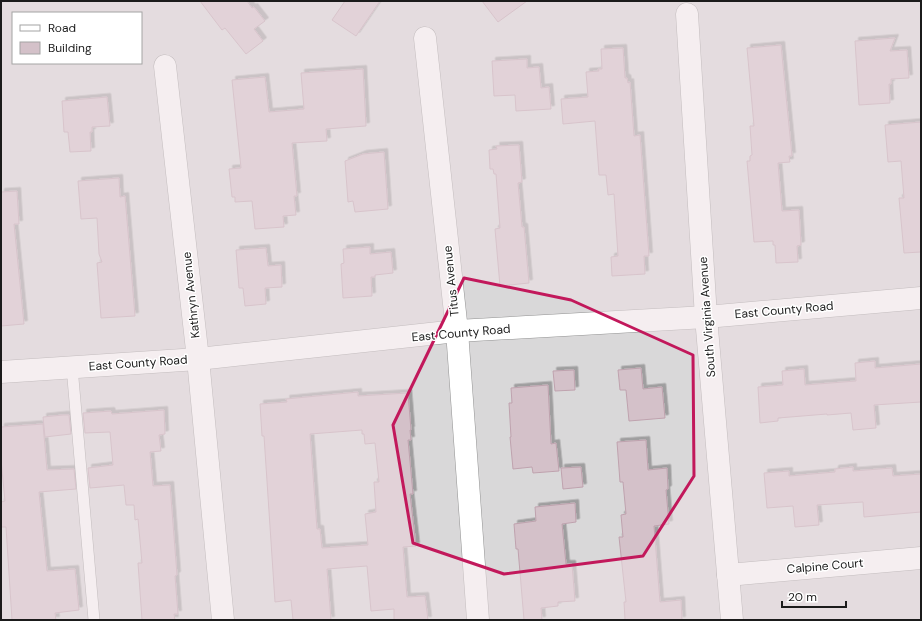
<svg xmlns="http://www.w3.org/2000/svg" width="922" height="621" font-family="'DM Sans',sans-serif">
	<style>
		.residential { fill: #d9d8d9; fill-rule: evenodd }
		.building { fill: #d4c1c9; stroke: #bfa2ae; fill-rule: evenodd; filter: url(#shadow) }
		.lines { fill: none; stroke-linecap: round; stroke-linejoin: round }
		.service-casing { stroke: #929292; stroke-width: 12 }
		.minor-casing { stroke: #929292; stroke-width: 23 }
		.service { stroke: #fff; stroke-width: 11 }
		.minor { stroke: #fff; stroke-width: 22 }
		.marked { fill: none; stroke: #c2185b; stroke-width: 3; stroke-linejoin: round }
		.labels { text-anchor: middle; stroke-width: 3; stroke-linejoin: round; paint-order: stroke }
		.street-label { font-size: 12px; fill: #1b1b1b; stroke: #fff }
	</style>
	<defs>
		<filter id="shadow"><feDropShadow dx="3.5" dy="-3.5" stdDeviation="0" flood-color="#0004"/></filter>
	</defs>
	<rect width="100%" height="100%" fill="#ede0e3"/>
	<!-- residential -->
	<path class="residential" d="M1,1H921V620H1ZM13,13H141V63H13Z"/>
	<!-- building -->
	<g class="building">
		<path d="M200,1H247L252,8L254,7L265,21L254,29L263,41L246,54L225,28L222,30Z"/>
		<path d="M345,1H380L356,36L332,20Z"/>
		<path d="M482,1H527L498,22Z"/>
		<path d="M895,38L890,51L907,50L909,78L891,79V84H889L890,103L859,105L855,41Z"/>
		<path d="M781,45L792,156H789L790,162L778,163L782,211L799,210L801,245L797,246L798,262L776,263L775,245H773V241L754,242L747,161H750V156L752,155L750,126H754L747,48Z"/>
		<path d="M623,48L625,78H627L628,83L630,82L634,136L640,135L649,256H644L645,274L612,276L611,257L618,256L614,194L608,195L606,175H599L595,121L563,124L561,99L588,97L586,72L599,71L598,69H602L601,49Z"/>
		<path d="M527,59V68L539,67L541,88L549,87L551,109L516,111L515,95L494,96L492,61Z"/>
		<path d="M363,69L366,126L326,129L327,141L292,143L297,196H294L296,215L283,216L284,227L255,229L252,201L235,202V197H232L229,169L241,168L232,80L265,77L269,112L304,109L301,73Z"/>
		<path d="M107,97L110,126L92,127V132H90L91,151L70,152L68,132H64L62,101Z"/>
		<path d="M921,122V252L904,253L899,198H904L901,161L888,162L885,125Z"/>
		<path d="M519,145L522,182L518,183L522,227H524L529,283L500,286L495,229L500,228L496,174H494L493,169H490L489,150L497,149L496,146Z"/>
		<path d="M384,152L388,209L355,212L353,201L348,202L345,161L363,154Z"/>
		<path d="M119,178L120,197L125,196L135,316L101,318L97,263L102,262L99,254L97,218L81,219L78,181Z"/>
		<path d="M17,191L19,224H14L24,324L1,326V192Z"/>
		<path d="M370,247V254L391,252L393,273L375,275V277H371L372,296L343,298L341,264L344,263L343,249Z"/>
		<path d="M266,248L268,266L281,265L282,287L265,288L266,304L245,306L243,288H239L236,250Z"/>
		<path d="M875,361V368L921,364V402L874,405L876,428L853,430L851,413L827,415V414L778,418V421L760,423L758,387L783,385L782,371L804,369L805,385L856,381L855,363Z"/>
		<path d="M641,368L643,389L662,387L665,418L629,421L626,390H620L618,370Z"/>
		<path d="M574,370L575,390L555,391L553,371Z"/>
		<path d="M548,385L551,444L556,443L559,471L533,473L532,467L513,469L510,437H511L509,403H512L511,388Z"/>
		<path d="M358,392V396L408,393L411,430H410L411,440H408L413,494H410L416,546L403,547L407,597L425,596L428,620H394V609L371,611L367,566L327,569L331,620H293L291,600L275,602L264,436H262L260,404L287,402L286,399ZM362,430V434H364L365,444L375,443L379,482H374L376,512L365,514L368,545L322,548L320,529H317L310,434Z"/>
		<path d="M164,410L165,434L159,435L161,451L150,452L153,486L170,485L177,575L175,576L178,614H174L175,620H142L138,563H142L138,519L135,520L134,505H126L124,485L90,488L88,468L113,465L110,432L85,433L83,413L111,411L112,414Z"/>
		<path d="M63,415H69L71,434L45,437L43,417Z"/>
		<path d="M43,424L47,470L74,469L76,489L39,492L47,571L75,569L79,610L55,613L56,620H12L6,527H1V502L5,501L1,460V427Z"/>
		<path d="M646,440L648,470L667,468L668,489L666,490L669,524L654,526L660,602L681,600L682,620H625L624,602H626L619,537H623L621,515L626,514L623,482H620L617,442Z"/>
		<path d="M581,467L583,487L563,489L561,468Z"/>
		<path d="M853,467V471L892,468L893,476L921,474V512L864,517L863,502L817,505L819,525L795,527L793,506L767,508L764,473L789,471V476L835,472V469Z"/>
		<path d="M575,503L576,522L562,524L566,564H572L575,601L558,602V606L541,608L542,620H524L518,549H516L514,524L536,521L535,507Z"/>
	</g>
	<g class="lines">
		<!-- service casing -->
		<g class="service-casing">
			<path id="service" d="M72,367L94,620"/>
		</g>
		<!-- minor casing -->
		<g class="minor-casing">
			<g id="minor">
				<path d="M687,14L706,317L732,620"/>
				<path d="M425,38L457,331L478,620"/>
				<path d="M165,66L198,359L223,620"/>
				<path d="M1,372L198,359L457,331L706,317L921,298"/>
				<path d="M728,575L921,558"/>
			</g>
		</g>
		<!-- service -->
		<use href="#service" class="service"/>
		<!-- minor -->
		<use href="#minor" class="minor"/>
	</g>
	<!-- marked area -->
	<path d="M0 0H922V621H0ZM464,278L571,300L693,355L694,476L643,556L504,574L413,543L393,425Z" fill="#ede0e3" fill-opacity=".55" fill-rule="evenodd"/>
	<path class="marked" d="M464,278L571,300L693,355L694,476L643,556L504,574L413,543L393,425Z"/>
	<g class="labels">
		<!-- street labels -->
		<g class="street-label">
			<text transform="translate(451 281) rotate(-96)" y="4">Titus Avenue</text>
			<text transform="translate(191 295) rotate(-96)" y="4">Kathryn Avenue</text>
			<text transform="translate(784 310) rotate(-5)" y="4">East County Road</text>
			<text transform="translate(707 317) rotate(-94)" y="4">South Virginia Avenue</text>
			<text transform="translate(461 333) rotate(-5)" y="4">East County Road</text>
			<text transform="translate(138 363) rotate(-4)" y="4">East County Road</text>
			<text transform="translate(825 566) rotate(-5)" y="4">Calpine Court</text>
		</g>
	</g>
	<!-- border -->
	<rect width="922" height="621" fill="none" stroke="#1b1b1b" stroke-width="4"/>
	<!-- legend -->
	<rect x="12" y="12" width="130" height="52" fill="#ffffff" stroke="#a4a4a4"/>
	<rect x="20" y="25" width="20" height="6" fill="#ffffff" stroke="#a4a4a4"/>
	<text x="48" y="32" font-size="12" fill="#1b1b1b">Road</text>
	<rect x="20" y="42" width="20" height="12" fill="#d4c1c9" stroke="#a4a4a4"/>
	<text x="48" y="52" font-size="12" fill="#1b1b1b">Building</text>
	<!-- scale -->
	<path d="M782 601v6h64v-6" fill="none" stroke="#1b1b1b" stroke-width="2"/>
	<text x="788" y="601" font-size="12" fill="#1b1b1b" stroke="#ffffff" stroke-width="3" paint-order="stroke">20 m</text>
</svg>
